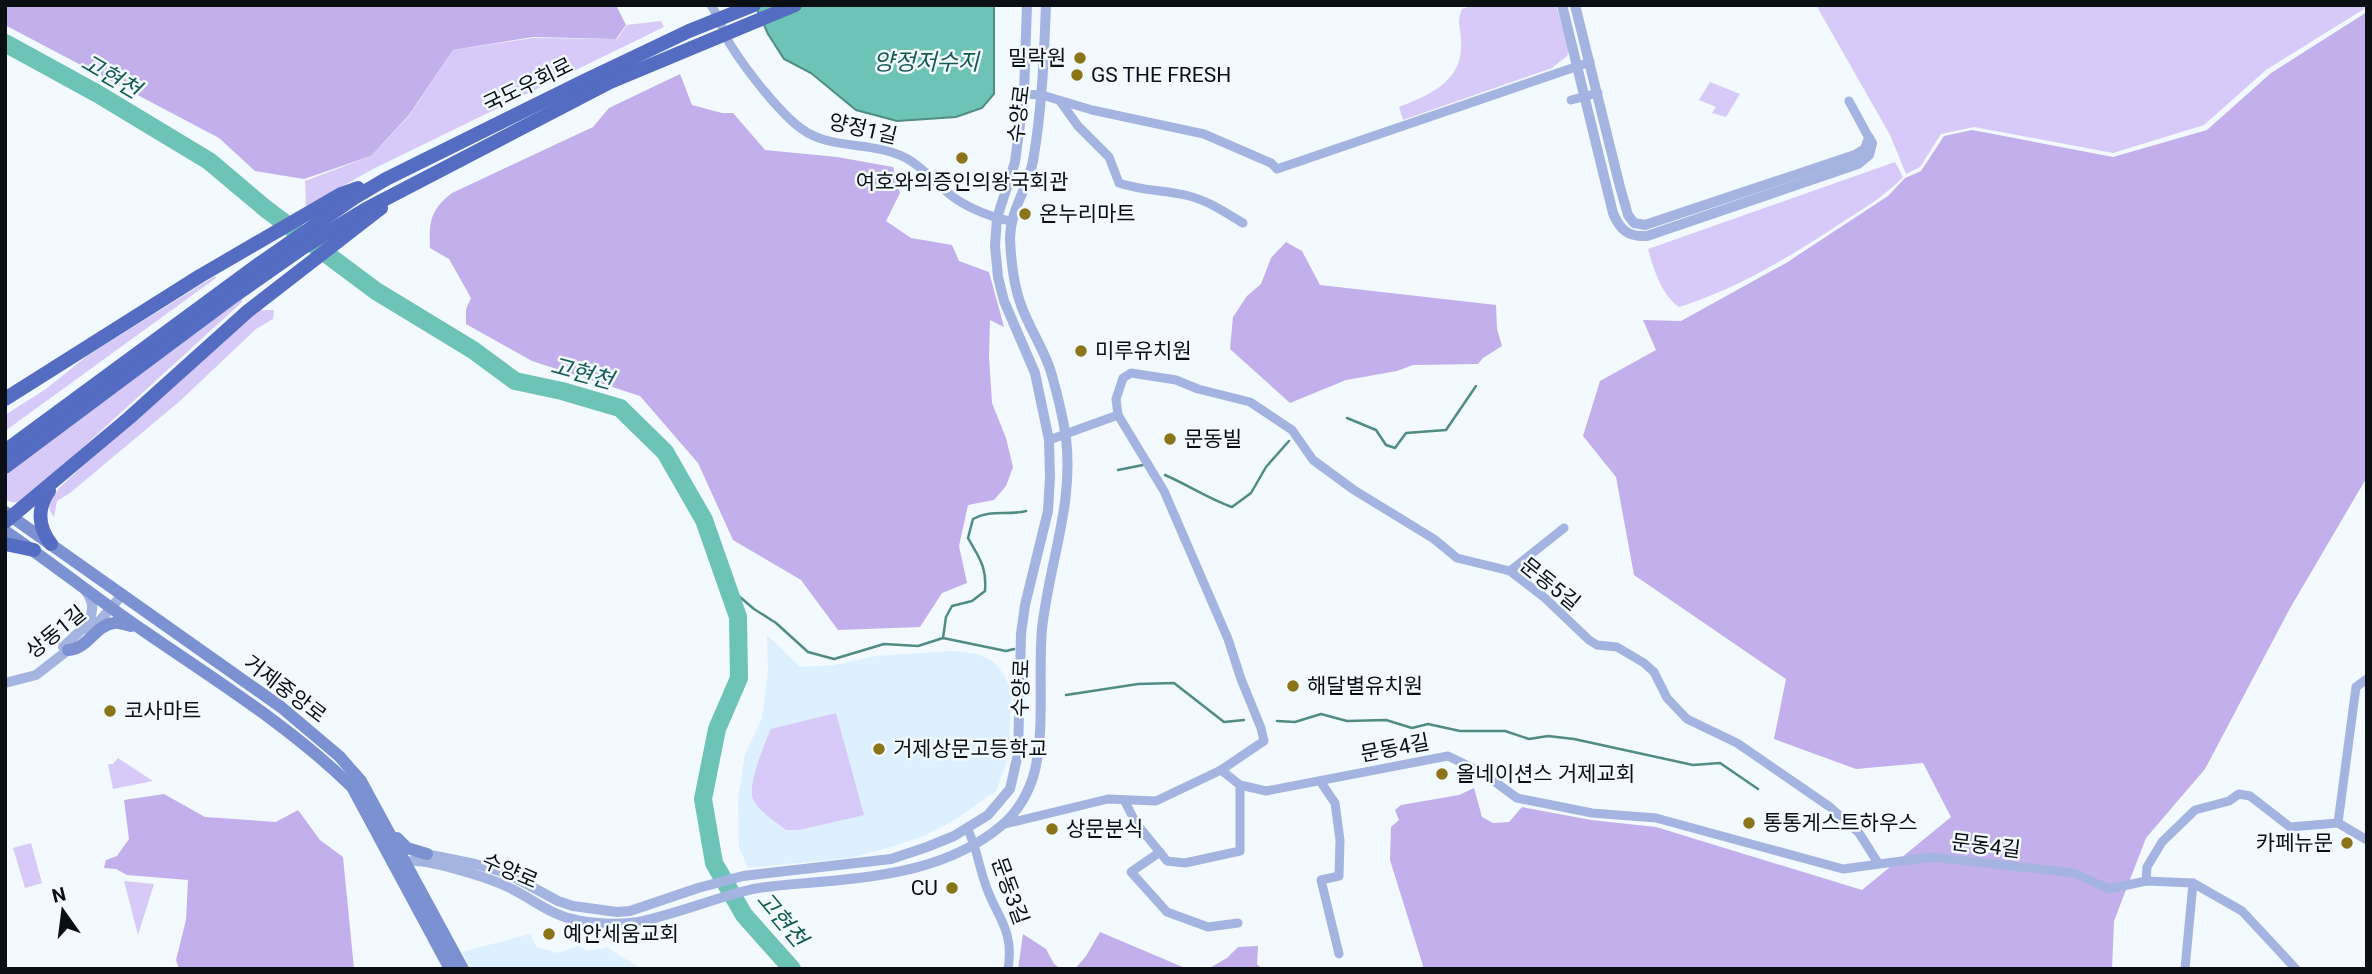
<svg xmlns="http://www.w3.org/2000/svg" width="2372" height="974" font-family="Roboto,'Noto Sans KR',sans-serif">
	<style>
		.built { fill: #dcf0ff }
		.green { fill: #d8caf8 }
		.forest { fill: #c2afeb }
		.water { fill: #6dc3b5; stroke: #4f8d84; stroke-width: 2 }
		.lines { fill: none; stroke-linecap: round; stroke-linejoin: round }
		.stream { stroke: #4f8d84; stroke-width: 2.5 }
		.river { stroke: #6dc3b5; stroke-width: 18 }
		.minor { stroke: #a4b4e0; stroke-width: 9 }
		.tertiary { stroke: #a4b4e0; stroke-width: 10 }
		.secondary { stroke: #7c91d2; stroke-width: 12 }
		.trunk { stroke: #546cc1; stroke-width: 14 }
		.poi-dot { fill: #8b7518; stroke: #f2f9ff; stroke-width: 2.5 }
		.labels { text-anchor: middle; stroke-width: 5; stroke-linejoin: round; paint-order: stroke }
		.poi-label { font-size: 21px; fill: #090f13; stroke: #f2f9ff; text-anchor: start }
		.street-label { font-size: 21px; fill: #090f13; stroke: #f2f9ff }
		.water-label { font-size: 23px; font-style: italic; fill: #135b52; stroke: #f2f9ff }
	</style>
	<rect width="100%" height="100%" fill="#f2f9ff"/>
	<!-- built -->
	<g class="built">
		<path d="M767,635L800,667L835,665L875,656L953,651L978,654L994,662L1005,676L1012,694L1008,759L996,791L956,819L926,835L894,846L849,858L748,868L739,847L738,799L745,754L762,718L768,672Z"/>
		<path d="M530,934L537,947L557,953L578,946L588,951L607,947L641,969H471L462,952Z"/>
	</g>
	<!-- green -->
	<g class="green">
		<path d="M1473,5H1556L1569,50L1567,56L1552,68L1403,120L1399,107C1430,95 1464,81 1461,41C1461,27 1456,23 1462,9Z"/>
		<path d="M1816,5H2365L2364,9L2266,70L2204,125L2113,153L1974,127L1941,134L1920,167L1906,174L1890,135Z"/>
		<path d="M661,21L664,27L373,169L306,207L305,181L371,156L409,116L453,50L533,38L617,39L627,25Z"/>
		<path d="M1710,82L1740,94L1726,117L1712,113L1716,107L1699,100Z"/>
		<path d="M1895,162L1903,177C1884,197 1861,210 1838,225C1788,258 1736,289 1679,307C1661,294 1654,270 1648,249Z"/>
		<path d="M215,276L216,278L5,431V415L46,389L87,356Z"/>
		<path d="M242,298V302L35,491C25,498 17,508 5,499V470Z"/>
		<path d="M258,310H274L273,319L256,329L180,401L70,493L57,501L54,517L50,511L49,504L59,488L248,315Z"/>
		<path d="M836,713L864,815L799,830H786C776,822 759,812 753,799C747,786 765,742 771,729Z"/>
		<path d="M118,758L153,781L113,789L108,764H113Z"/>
		<path d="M31,843L42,883L25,888L13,848Z"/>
		<path d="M124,881L154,884L138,935Z"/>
	</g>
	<!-- forest -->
	<g class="forest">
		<path d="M5,5H616L626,25L616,39L533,37L453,50L409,115L371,156L304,179L255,171L219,138L5,25Z"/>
		<path d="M2367,12V477L2289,610L2205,769L2146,838L2114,921L2112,969H1424L1390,860L1391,827L1399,820L1395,810L1401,805L1459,795L1474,788L1482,817L1493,823L1509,822L1522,807L1591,820L1656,827L1862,890L1951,817L1923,763L1856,769L1774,739L1786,679L1634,575L1616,477L1583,436L1600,381L1656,350L1643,320L1681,321L1786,263L1888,196L1905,178L1921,171L1944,136L1972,130L2113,157L2207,130L2271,73Z"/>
		<path d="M680,74L692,105L722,113H733L765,150L837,157L893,167L900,193L886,221L911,238L952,245L959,261L989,272L1004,327L990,320L989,356L992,403L1006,438L1013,467L1006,486L994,500L968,505L959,546L967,583L942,593L920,627L838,630L801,580L733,540L698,463L640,396L532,361L466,324V309L471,298L449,259L430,248C429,222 430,210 452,193L593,127L609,108Z"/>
		<path d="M1286,242L1302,251L1320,285L1496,305L1497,329L1502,346L1483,358L1478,364L1413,365L1397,371L1346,380L1290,403L1230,349L1233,317L1247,296L1261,284L1271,258Z"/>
		<path d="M164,794L205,817L276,822L298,810L320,840L343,857L354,969H179L176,960L186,920L188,880L127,875L116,869L104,868L106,860L117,856L129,839L124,800Z"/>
		<path d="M1100,932L1185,968L1188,969H1075L1086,956Z"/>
		<path d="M1023,934L1046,949L1054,964L1061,969H1018Z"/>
		<path d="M1258,946L1257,964L1262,969H1208L1227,958L1238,947Z"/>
	</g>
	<!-- water -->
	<path class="water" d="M755,5H994V94L982,108L956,117L897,121L856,110L811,73L784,59L768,34Z"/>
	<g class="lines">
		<!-- stream -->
		<g class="stream">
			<path d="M1347,418L1376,430L1386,445L1395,448L1406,433L1446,430L1476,386"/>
			<path d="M1118,470L1143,465"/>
			<path d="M1165,475C1188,485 1209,499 1232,507L1251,493L1266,467L1289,441"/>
			<path d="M727,586L754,609L776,623L808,652L834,659L884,644L918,646L943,638L1006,651L1014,649"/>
			<path d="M943,638L946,617L952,606L972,601L985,591C987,566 979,558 968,538L973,519C992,509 1006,516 1026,511"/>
			<path d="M1066,695L1138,684L1174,683L1224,722L1244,720"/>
			<path d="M1277,721L1295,722L1321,714L1347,721L1386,720L1412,728L1428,724L1460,731H1505L1529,739L1548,736L1574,739L1693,765L1720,763L1758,789"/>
		</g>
		<!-- river -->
		<path class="river" d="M5,43L98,94L209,161L266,209L376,291L473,350L515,381L562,391L620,408L665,452L704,520L738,617L739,678L717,729L703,799L714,863L744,915L792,969"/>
		<!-- minor -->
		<g class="minor">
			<path d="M711,5C719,17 723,32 730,44C744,67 784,120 808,133C836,149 874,142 906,158C925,168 938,187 956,199C971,209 993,218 1011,221"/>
			<path d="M1024,94L1042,95L1092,110L1204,134L1271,163L1277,169L1590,62"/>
			<path d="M1571,100L1598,93"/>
			<path d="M1060,101L1078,126L1109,157L1119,183C1142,191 1166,190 1189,196C1209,201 1226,213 1243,223"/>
			<path d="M1849,101L1869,138"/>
			<path d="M1118,415L1116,399L1123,378L1131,373L1176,380L1198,389L1250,402L1292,430L1313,460L1354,490L1434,539L1457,558L1510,571L1545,598L1589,640L1597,645L1617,647L1644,663L1654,672L1667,698L1687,719L1737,743L1830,807L1859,833L1878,863"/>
			<path d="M1049,440L1118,415L1164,491L1228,639L1241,679L1261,728L1264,741L1221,770"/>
			<path d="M1510,571L1564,528"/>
			<path d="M1320,781L1335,803L1340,840L1339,876L1321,880L1339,954"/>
			<path d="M1124,800L1136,823L1167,861L1185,863L1240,851V785"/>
			<path d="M2338,823L2356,687L2367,679"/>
			<path d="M1005,824L1108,799L1156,801L1221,770L1240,785L1266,791L1448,756L1483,773L1517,798L1592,813L1656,818L1843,869L1931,857L2074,873L2109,889L2146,881L2193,883L2242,911L2296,969"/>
			<path d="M967,828C976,845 978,862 984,880C994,915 1015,927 1008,969"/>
			<path d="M1160,852L1131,872L1167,912L1208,927L1238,923"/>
			<path d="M2146,881L2147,867L2162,842L2195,810L2229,801L2239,794L2250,796L2290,827L2338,823L2367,840"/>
			<path d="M2185,969L2193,883"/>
		</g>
		<!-- tertiary -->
		<g class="tertiary">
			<path d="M1562,5L1613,213C1620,230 1628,237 1647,236L1858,164L1869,155L1872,143L1869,138"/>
			<path d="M1575,5L1620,187L1628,215L1634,223L1645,225L1855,155L1865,149L1869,138"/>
			<path d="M85,590C94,602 94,610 88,623"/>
			<path d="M90,632L122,595"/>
			<path d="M63,647L92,620"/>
			<path d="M5,683L36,675L72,647"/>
			<path d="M421,853L475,864L506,873L558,901L573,906L617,912L630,911L698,888L743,876L891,859L927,847L954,836L988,815L1010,789L1018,754L1021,634L1025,605L1048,511L1050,477L1049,440L1035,373L1004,301L998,277L995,246L997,218L1015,162L1024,94L1027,5"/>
			<path d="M398,865C404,863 406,861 412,861C432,860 494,879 512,889C532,899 550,914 572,919C592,924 618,925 638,922C677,914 714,898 753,889C775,885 797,884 819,882C882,877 951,868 1001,826C1018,812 1030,791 1035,770C1045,727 1038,674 1042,629C1049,563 1074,505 1066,438C1063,417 1057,393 1051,372C1044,349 1029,328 1021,305C1013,284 1011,260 1010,239C1010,210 1028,188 1033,161C1042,109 1044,57 1046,5"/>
		</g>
		<!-- secondary -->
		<g class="secondary">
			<path d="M5,512L281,707L339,756L361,781L463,969"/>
			<path d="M5,531C52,563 97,599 144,631C215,680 290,726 352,787L450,969"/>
			<path d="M68,650C88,649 95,625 114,623C119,622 126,625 131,626"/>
			<path d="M397,838L407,848L427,854"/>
		</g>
		<!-- trunk -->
		<g class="trunk">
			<path d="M5,399L200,276L341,194L358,188"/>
			<path d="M5,451L259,264L354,198L386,179L584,81L689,31L754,5"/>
			<path d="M5,467L234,296L304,247L366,209L610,82L795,5"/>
			<path d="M49,491C37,508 38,527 51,544"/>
			<path d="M5,522L129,418L248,311L381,208"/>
			<path d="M5,544L34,550"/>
		</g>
	</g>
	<!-- markers -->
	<g class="poi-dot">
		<circle cx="1080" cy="58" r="7"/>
		<circle cx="1077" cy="75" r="7"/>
		<circle cx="962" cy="158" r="7"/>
		<circle cx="1025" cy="214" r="7"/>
		<circle cx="1081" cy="351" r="7"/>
		<circle cx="1170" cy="439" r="7"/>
		<circle cx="1293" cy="686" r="7"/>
		<circle cx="110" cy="711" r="7"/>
		<circle cx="879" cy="749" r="7"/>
		<circle cx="1442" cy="774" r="7"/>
		<circle cx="1749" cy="823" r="7"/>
		<circle cx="1052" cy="829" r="7"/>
		<circle cx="2347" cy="843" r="7"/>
		<circle cx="952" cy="888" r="7"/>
		<circle cx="549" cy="934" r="7"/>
	</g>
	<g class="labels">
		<!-- poi labels -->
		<g class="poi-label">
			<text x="1066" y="65" text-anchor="end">밀락원</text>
			<text x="1091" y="82">GS THE FRESH</text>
			<text x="962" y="189" text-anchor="middle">여호와의증인의왕국회관</text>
			<text x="1039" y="221">온누리마트</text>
			<text x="1095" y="358">미루유치원</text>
			<text x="1184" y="446">문동빌</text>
			<text x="1307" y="693">해달별유치원</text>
			<text x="124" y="718">코사마트</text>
			<text x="893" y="756">거제상문고등학교</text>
			<text x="1456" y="781">올네이션스 거제교회</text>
			<text x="1763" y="830">통통게스트하우스</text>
			<text x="1066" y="836">상문분식</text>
			<text x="2333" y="850" text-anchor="end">카페뉴문</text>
			<text x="938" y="895" text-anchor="end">CU</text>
			<text x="563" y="941">예안세움교회</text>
		</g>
		<!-- street labels -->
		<g class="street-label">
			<text transform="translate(528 85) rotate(-26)" y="7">국도우회로</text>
			<text transform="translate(1019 114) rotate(-83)" y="7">수양로</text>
			<text transform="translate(863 129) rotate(13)" y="7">양정1길</text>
			<text transform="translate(1550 584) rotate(39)" y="7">문동5길</text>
			<text transform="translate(56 632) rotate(-39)" y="7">상동1길</text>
			<text transform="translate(1021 688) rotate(-88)" y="7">수양로</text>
			<text transform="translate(285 689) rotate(37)" y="7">거제중앙로</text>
			<text transform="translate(1395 748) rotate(-11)" y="7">문동4길</text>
			<text transform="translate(1986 846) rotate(7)" y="7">문동4길</text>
			<text transform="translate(510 871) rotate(23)" y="7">수양로</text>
			<text transform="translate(1010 891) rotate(70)" y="7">문동3길</text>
		</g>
		<!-- water labels -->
		<g class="water-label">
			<text x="926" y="70">양정저수지</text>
			<text transform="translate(111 76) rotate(30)" y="8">고현천</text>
			<text transform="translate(582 373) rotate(15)" y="8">고현천</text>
			<text transform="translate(782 919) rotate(50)" y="8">고현천</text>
		</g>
	</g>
	<!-- border -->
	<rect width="2372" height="974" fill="none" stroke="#090f13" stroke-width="14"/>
	<!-- north arrow -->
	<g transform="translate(63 911) rotate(346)" stroke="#f2f9ff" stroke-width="5" paint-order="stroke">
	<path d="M0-5L12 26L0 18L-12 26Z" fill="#090f13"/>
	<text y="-10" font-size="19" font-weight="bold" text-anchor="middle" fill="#090f13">N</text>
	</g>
</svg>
